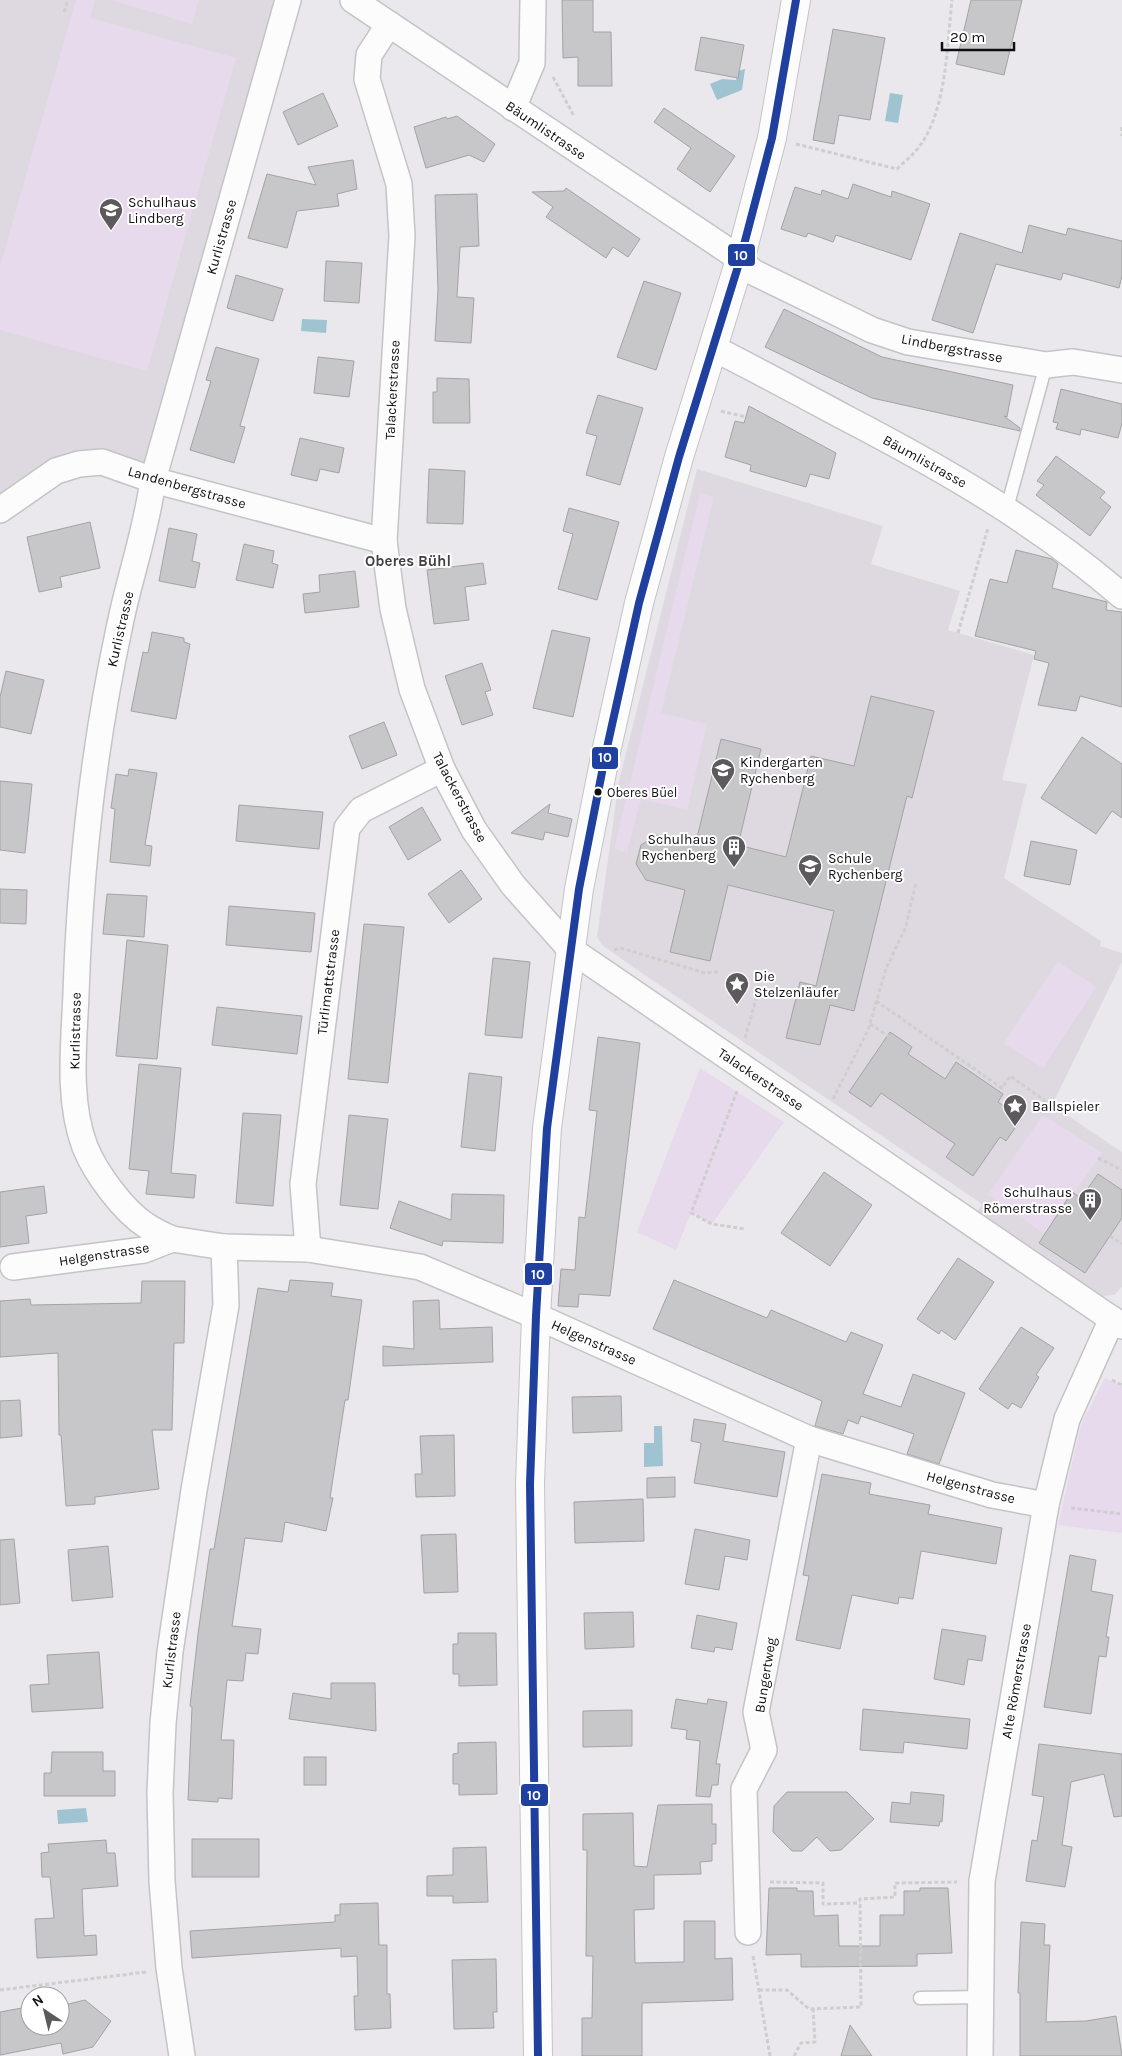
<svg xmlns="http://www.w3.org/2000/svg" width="1122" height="2056" font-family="Karla,sans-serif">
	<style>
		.built { fill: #ded9e0 }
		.green { fill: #e8daed }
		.water { fill: #a0c3d1 }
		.building { fill: #c7c6c8; stroke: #a3a2a4 }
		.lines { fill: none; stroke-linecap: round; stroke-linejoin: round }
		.service-casing { stroke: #c4c3c6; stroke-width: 15 }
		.minor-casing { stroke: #c4c3c6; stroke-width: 28 }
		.tertiary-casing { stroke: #c4c3c6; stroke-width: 30 }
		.path { stroke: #cececf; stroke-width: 3; stroke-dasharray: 4 2.5; stroke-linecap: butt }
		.service { stroke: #fcfcfc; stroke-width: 12 }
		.minor { stroke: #fcfcfc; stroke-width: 25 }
		.tertiary { stroke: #fcfcfc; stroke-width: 28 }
		.bus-1-casing { stroke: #fff; stroke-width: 11 }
		.bus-1 { stroke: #2040a0; stroke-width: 8 }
		.bus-dot { fill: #0f0e10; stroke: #fff; stroke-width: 2 }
		.labels { text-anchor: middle; stroke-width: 4; stroke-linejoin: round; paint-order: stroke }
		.bus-label { font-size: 13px; fill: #0f0e10; stroke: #fff; text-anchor: start }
		.street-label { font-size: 14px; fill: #0f0e10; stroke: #fff }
		.poi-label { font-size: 14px; fill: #0f0e10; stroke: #fff; text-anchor: start }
		.neighbourhood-label { font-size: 15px; font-weight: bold; fill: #423f43; stroke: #fff }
		.line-badge { stroke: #fff; stroke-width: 2 }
		.badge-label { font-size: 14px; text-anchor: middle; font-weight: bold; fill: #fff }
	</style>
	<rect width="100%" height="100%" fill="#eae8ec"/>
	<!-- built -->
	<g class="built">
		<path d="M0,0H288L153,480L102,463L0,510Z"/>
		<path d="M697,469L883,526L871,564L960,591L948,630L1034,655L1002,780L1027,784L1004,878L1101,941L1100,946L1122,953V962L1052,1105L1122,1152V1287L1114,1295L1099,1296L976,1213L982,1204L636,969L602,945L597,937L619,781Z"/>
	</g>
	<!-- green -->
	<g class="green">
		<path d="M76,0H95L90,18L236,58L147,371L0,330V267Z"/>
		<path d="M111,0H199L192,24Z"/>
		<path d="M700,493L714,497L661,713L707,724L687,810L641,799L627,852L614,849Z"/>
		<path d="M1058,962L1096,987L1043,1068L1004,1043Z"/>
		<path d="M700,1068L784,1122L712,1224L691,1213L676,1250L637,1232Z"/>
		<path d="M1043,1115L1102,1153L1045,1234L988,1195Z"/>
		<path d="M1105,1378L1122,1386V1533L1058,1525L1081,1424Z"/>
	</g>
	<!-- water -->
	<g class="water">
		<path d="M745,69L742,90L717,100L710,84L722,79L736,80L738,71Z"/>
		<path d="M890,93L903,95L898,123L885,121Z"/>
		<path d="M302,319L327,320L326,333L301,331Z"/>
		<path d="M654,1426H662L663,1466L644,1467V1443H654Z"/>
		<path d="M86,1808L88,1822L58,1824L57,1810Z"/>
	</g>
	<!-- building -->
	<g class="building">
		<path d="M562,0H593V32H611L612,86H578V57L563,58Z"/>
		<path d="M971,0H1022L1004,75L956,64Z"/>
		<path d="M833,29L885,38L870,120L839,115L834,144L813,140Z"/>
		<path d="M701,37L744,45L738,78L695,70Z"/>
		<path d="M323,93L338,126L298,145L283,112Z"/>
		<path d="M664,108L735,156L710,192L677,169L691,148L654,122Z"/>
		<path d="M457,116L495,144L484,162L469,155L426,168L414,127L446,117L447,119Z"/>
		<path d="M353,160L357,189L337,194L339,206L297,211L287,248L248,238L267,174L316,185L308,167Z"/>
		<path d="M853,184L891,197L892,191L930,204L911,260L836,235L833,242L808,233L806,237L781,229L795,187L821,195L822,190L848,199Z"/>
		<path d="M566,188L640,239L628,257L613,247L606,258L546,217L553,207L532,192L564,191Z"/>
		<path d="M477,194L479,246L460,247L457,297L474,298L471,343L435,341L438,290L435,195Z"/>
		<path d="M1029,225L1066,235L1068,228L1122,241V276L1119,288L1063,273L1061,280L996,264L973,333L932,320L960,233L1022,253Z"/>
		<path d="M326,261L362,263L359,303L324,301Z"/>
		<path d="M236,275L283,289L273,321L227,308Z"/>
		<path d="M644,281L681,293L656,370L617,357Z"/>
		<path d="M784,309L882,357L1013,385L1007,417L1004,416L1020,428V431L872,398L765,347Z"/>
		<path d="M216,347L259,359L240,426L245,427L234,463L190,450L211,381L206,380Z"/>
		<path d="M318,357L354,361L349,397L314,393Z"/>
		<path d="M437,378L469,379L470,423H433V392H437Z"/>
		<path d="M1061,389L1122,404V423L1118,438L1081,429L1080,435L1056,429L1058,423L1053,422Z"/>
		<path d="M598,395L643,408L620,485L586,475L597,436L586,433Z"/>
		<path d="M749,406L836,453L829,479L810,474L806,487L750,471L751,465L725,457L735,421L744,423Z"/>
		<path d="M300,438L344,448L339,473L320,469L317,481L291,475Z"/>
		<path d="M1056,456L1105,492L1100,498L1111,507L1090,536L1036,495L1044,485L1037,481Z"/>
		<path d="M429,469L465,471L463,524L427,523Z"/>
		<path d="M569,508L619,522L597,600L558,589L573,534L563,531Z"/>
		<path d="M90,522L100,568L60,577L62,587L39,592L27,537Z"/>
		<path d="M169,528L197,534L192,561L200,563L195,588L159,581Z"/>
		<path d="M244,544L274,551L272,563L278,565L273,588L236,580Z"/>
		<path d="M1016,550L1052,559L1058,564L1052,588L1107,602L1106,610L1122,612V707L1080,696L1076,711L1038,705L1049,663L1034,659L1036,651L975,636L990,579L1007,583Z"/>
		<path d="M483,563L486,584L465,587L469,620L434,624L427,570Z"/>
		<path d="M355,571L359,607L305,613L303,594L320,592L319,575Z"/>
		<path d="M552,630L590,638L573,717L533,708Z"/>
		<path d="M152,632L184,638V642L190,644L176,719L131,711L143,652L148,653Z"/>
		<path d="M482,663L491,690L485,692L493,715L462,725L445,676Z"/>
		<path d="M6,671L44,680L31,734L0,727V697Z"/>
		<path d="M871,696L934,711L912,798L907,796L854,1011L830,1005L820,1045L786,1038L800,982L816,986L834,911L728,885L710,961L670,952L685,890L646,880L636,864L641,845L657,835L695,846L721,739L761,749L738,845L786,857L811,756L854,766Z"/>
		<path d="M384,722L397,755L362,769L349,736Z"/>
		<path d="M1082,737L1122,764V818L1112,811L1096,834L1041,798Z"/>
		<path d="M129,769L157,773L145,845L152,846L150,866L110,862L115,809L111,808L116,774L128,776Z"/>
		<path d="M0,781L32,784L25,853L0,850Z"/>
		<path d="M550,804L548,813L572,819L568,837L545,832L543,840L511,833Z"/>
		<path d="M239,805L323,812L319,849L236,841Z"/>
		<path d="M422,807L441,840L408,860L389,827Z"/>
		<path d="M1031,841L1077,850L1070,885L1024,876Z"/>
		<path d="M461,870L482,899L449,923L428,894Z"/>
		<path d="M0,889L27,890L26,924L0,923Z"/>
		<path d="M107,894L147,896L144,937L103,934Z"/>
		<path d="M229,906L315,913L311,952L226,945Z"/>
		<path d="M364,924L404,927L388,1083L348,1079Z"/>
		<path d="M127,940L168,945L157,1059L116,1056Z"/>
		<path d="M493,958L530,962L522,1038L485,1035Z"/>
		<path d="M217,1007L302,1016L297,1054L212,1045Z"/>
		<path d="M890,1032L912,1047L908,1054L945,1079L956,1062L1003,1094L998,1102L1022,1118L1006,1141L1000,1137L973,1176L946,1157L955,1144L881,1093L871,1107L849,1092Z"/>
		<path d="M598,1037L640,1043L610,1296L579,1294L578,1307L558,1306L561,1269L575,1270L579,1217L585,1218L597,1111L589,1110Z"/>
		<path d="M139,1064L181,1068L171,1173L196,1175L194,1198L146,1194L149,1171L129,1169Z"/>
		<path d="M469,1073L502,1077L495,1151L461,1147Z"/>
		<path d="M243,1113L281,1115L273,1206L236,1203Z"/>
		<path d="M349,1115L388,1119L378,1209L340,1205Z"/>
		<path d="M824,1172L872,1205L830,1266L781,1233Z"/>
		<path d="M1098,1174L1122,1190V1218L1085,1273L1039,1243L1072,1192L1081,1198Z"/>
		<path d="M44,1186L47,1213L26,1216L29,1243L0,1247V1192Z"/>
		<path d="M452,1194L504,1195L503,1243L443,1241L442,1246L390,1228L399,1201L451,1220Z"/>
		<path d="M958,1258L994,1282L955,1340L941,1330L939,1334L917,1319Z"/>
		<path d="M290,1280L333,1283L331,1296L362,1300L348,1400H345L330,1498H333L326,1531L285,1522L282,1542L245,1538L232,1626L261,1629L258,1654L246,1653L243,1681L227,1680L221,1740H234L232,1799L218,1798V1802L188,1800L192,1707L190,1706L198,1634L210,1549H214L258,1288L288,1292Z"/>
		<path d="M674,1280L767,1318L771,1310L846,1342L851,1332L883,1345L863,1394L901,1407L913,1374L965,1393L939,1464L907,1454L914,1434L861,1416L858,1424L848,1420L843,1434L815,1426L822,1401L653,1329Z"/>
		<path d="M142,1281H185L184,1343H174L172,1430H152L159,1489L95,1497V1504L66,1506L61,1435H59L58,1353L0,1357V1301L30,1299L31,1305L141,1303Z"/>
		<path d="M439,1300L440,1329L492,1327L493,1362L383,1366V1346L414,1349L413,1301Z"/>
		<path d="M1021,1327L1054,1348L1036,1375L1039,1377L1021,1408L1012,1403L1008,1409L979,1389Z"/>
		<path d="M621,1396L622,1431L573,1433L572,1397Z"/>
		<path d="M20,1400L22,1436L0,1438V1401Z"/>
		<path d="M694,1419L726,1424L723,1441L785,1452L777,1497L694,1483L701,1443L691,1441Z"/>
		<path d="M454,1435L455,1496L416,1497L415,1474H422L420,1436Z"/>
		<path d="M822,1474L871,1483L869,1494L930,1505L928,1514L1002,1528L996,1564L921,1551L913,1599L899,1597L898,1604L852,1595L840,1649L796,1640L809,1576L803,1575Z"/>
		<path d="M675,1477V1497L647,1498V1478Z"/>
		<path d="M643,1499L644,1541L575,1543L574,1502Z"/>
		<path d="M695,1529L750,1540L747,1560L725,1556L719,1590L685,1584Z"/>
		<path d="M456,1534L458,1592L424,1593L421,1535Z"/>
		<path d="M14,1539L20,1603L0,1605V1540Z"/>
		<path d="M108,1546L113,1597L72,1601L68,1550Z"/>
		<path d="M1070,1555L1096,1560L1091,1591L1113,1595L1106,1637H1109L1106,1657L1099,1656L1091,1714L1044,1707Z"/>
		<path d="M633,1612L634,1647L585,1649L584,1613Z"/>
		<path d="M697,1615L737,1623L732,1650L715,1647L714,1652L691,1648Z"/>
		<path d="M942,1629L986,1636L982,1661L968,1659L964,1685L934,1679Z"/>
		<path d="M458,1633H496L497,1685L459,1686V1674H453V1644H458Z"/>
		<path d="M99,1652L103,1708L32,1712L30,1685L49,1684L47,1655Z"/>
		<path d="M331,1683H375L376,1731L289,1719L293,1693L331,1699Z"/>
		<path d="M676,1699L707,1704L708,1699L727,1702L716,1764H720L718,1785H712L710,1797L696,1796L700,1741L686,1739L687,1730L671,1728Z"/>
		<path d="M863,1709L970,1719L967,1749L904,1742L903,1753L860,1750Z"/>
		<path d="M632,1710V1746L583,1747V1711Z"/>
		<path d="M496,1742L497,1794L459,1795V1784H453V1754L458,1753V1743Z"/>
		<path d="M1039,1744L1122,1754V1816L1114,1817L1104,1774L1071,1782L1062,1845L1072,1847L1065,1887L1026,1881L1032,1840L1037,1841L1044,1797L1032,1795Z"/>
		<path d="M52,1752H103V1771H115V1796H44V1773H51Z"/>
		<rect x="304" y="1757" width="22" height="28"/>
		<path d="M787,1792H847L874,1819L841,1850L830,1851L817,1837L802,1851H792L773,1832L774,1806Z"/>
		<path d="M911,1792L944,1795L942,1822L940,1821L939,1826L890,1822L892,1802L910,1804Z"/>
		<path d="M712,1804V1824H716V1844H712V1861L700,1862L701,1874L654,1875V1909L634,1910L635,1963L684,1962V1921H715V1959L732,1958L733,2000L642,2003V2056H582V2018H592L593,1956H586L587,1850H583V1814L633,1813L634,1866L647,1867L658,1805Z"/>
		<rect x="192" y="1839" width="67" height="38"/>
		<path d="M106,1840L107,1853H115L118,1886L82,1889L84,1936L96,1935L97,1955L37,1958L35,1919L54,1918L50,1877H42L41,1853L49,1852L48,1844Z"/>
		<path d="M486,1847L488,1902L453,1903V1896H427V1876L453,1875V1848Z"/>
		<path d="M769,1888H797V1891H813L814,1916L838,1915L839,1946H880V1915H904V1891H920V1888H948L952,1953L917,1954V1966L801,1967V1954L766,1955Z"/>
		<path d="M378,1903L379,1945H387V1994H390L391,2028L355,2030L354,1996H358L357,1956L341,1957V1948L192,1958L190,1931L335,1922V1915H340V1904Z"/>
		<path d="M1021,1922L1045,1924L1044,1945H1050L1046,2022L1086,2021L1116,2016L1122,2056H1020V1993H1018Z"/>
		<path d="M496,1959L497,2012H493L494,2028L454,2029L452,1960Z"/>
		<path d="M85,2000L111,2021L93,2047L63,2054L61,2043L0,2055V2012L22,2008L26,2026H60V2006Z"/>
		<path d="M850,2025L872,2056H841Z"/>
	</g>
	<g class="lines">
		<!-- service casing -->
		<g class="service-casing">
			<g id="service">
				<path d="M1007,508L1046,365"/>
				<path d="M920,1998L981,1997"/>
			</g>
		</g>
		<!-- minor casing -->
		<g class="minor-casing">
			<g id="minor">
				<path d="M353,0L730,252L753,272L872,330L908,342L1046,365L1073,362L1122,370"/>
				<path d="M389,24L369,55L367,79L399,184L402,236L384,541L393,609L412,689L442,769L474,830L513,885L570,949L1122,1326"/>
				<path d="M513,108L532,63L533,0"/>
				<path d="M713,348C757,370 801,394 844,417C942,468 1038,523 1122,596"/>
				<path d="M0,510L56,471L79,464L102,462L153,480L384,541"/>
				<path d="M172,1239C163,1235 155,1231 147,1226C123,1211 95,1172 85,1147C67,1100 74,1043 76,994C80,871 93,750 119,629C129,578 146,533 153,480L288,0"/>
				<path d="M308,1249L303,1184L347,828L361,810L442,769"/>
				<path d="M13,1267L144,1250L172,1239L224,1247L308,1249L420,1267L536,1316L809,1439L992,1495L1046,1505"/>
				<path d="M748,1932L744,1789L764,1750L756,1712L809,1439"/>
				<path d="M182,2056L169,1968L162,1881L160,1793L163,1723L170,1652L194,1490L226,1305L224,1247"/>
				<path d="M980,2056L982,1881L1046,1505L1067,1419L1112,1319"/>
			</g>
		</g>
		<!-- tertiary casing -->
		<g class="tertiary-casing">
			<path id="tertiary" d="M538,2056L530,1484L536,1316L547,1128L579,889L606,752L639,603L679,457L740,260L772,138L796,0"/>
		</g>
		<!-- path -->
		<g class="path">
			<path d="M64,12L68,0"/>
			<path d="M553,77L574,116"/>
			<path d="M1122,127V136"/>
			<path d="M796,144L897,169C904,162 913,155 919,147C947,110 947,44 952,0"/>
			<path d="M721,411L746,417"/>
			<path d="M958,633L988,528"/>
			<path d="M614,950L620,948L705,973L719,972"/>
			<path d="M876,1001L1002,1088L1010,1076L1044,1100L1046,1106L1054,1111"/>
			<path d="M870,1024L888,1036"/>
			<path d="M745,1038L760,985"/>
			<path d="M737,1091L691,1213L712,1224L745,1229"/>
			<path d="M833,1099L868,1030L886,969L906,926L916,882"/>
			<path d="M1098,1158L1122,1170"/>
			<path d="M1110,1236L1122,1244"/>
			<path d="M1112,1380L1122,1385"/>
			<path d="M1071,1508L1122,1514"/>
			<path d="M770,1882L823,1883V1904L860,1903"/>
			<path d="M753,1956L770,2056"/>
			<path d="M0,1990L146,1972"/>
			<path d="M759,1990H787L809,2009L861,2007L860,1899L895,1897V1883L957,1882"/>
			<path d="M794,2056L801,2043L815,2042L813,2008"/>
		</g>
		<!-- service -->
		<use href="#service" class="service"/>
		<!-- minor -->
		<use href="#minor" class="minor"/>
		<!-- tertiary -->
		<use href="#tertiary" class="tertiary"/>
		<!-- bus-1 casing -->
		<g class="bus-1-casing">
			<path id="bus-1" d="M538,2056L530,1484L536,1316L547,1128L579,889L606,752L639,603L679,457L740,260L772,138L796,0"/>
		</g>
		<!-- bus-1 -->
		<use href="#bus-1" class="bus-1"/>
	</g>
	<!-- icons -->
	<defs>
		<g id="school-pin" transform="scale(1.25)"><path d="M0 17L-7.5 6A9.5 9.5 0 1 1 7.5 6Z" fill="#5c5a5d" stroke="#fff"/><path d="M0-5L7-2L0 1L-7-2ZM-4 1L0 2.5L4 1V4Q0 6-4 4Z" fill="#fff"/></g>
		<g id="building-pin" transform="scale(1.25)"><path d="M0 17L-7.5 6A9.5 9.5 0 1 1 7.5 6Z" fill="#5c5a5d" stroke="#fff"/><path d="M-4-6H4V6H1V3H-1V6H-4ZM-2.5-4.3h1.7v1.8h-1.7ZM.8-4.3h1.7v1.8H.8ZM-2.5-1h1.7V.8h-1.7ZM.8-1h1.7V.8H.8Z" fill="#fff"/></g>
		<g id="sight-pin" transform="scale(1.25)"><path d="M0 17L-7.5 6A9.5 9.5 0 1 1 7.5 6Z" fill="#5c5a5d" stroke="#fff"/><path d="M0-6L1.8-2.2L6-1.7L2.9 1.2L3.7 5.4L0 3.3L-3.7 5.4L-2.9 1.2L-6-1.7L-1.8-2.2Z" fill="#fff"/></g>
	</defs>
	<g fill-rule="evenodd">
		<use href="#school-pin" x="111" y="210"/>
		<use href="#school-pin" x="723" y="770"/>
		<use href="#building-pin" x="734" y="847"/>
		<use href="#school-pin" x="810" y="866"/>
		<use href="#sight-pin" x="737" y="984"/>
		<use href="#sight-pin" x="1015" y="1106"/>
		<use href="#building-pin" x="1090" y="1200"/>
	</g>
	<!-- markers -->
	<circle class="bus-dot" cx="598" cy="792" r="4.5"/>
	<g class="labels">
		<!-- bus labels -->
		<g class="bus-label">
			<text x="607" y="797">Oberes Büel</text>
		</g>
		<!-- street labels -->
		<g class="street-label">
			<text transform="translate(546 130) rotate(34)" y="5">Bäumlistrasse</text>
			<text transform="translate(221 237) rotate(-74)" y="5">Kurlistrasse</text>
			<text transform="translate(952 348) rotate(11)" y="5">Lindbergstrasse</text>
			<text transform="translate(392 390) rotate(-87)" y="5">Talackerstrasse</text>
			<text transform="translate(925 461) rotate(29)" y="5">Bäumlistrasse</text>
			<text transform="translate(187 487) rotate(16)" y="5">Landenbergstrasse</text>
			<text transform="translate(120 629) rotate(-77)" y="5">Kurlistrasse</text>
			<text transform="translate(460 797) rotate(62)" y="5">Talackerstrasse</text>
			<text transform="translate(328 982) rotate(-83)" y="5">Türlimattstrasse</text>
			<text transform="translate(75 1031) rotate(-89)" y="5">Kurlistrasse</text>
			<text transform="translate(761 1079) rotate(34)" y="5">Talackerstrasse</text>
			<text transform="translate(104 1254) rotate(-9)" y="5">Helgenstrasse</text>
			<text transform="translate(594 1342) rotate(24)" y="5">Helgenstrasse</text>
			<text transform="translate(971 1487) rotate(15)" y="5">Helgenstrasse</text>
			<text transform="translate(171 1650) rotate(-83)" y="5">Kurlistrasse</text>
			<text transform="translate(765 1675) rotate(-81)" y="5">Bungertweg</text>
			<text transform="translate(1016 1681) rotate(-80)" y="5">Alte Römerstrasse</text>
		</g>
		<!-- poi labels -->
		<g class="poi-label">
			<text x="128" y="207">Schulhaus<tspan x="128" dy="16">Lindberg</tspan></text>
			<text x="740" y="767">Kindergarten<tspan x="740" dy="16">Rychenberg</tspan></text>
			<text x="716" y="844" text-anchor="end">Schulhaus<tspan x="716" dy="16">Rychenberg</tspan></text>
			<text x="828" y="863">Schule<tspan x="828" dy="16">Rychenberg</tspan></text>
			<text x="754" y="981">Die<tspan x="754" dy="16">Stelzenläufer</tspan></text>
			<text x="1032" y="1111">Ballspieler</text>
			<text x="1072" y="1197" text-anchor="end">Schulhaus<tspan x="1072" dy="16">Römerstrasse</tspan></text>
		</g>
		<!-- neighbourhood labels -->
		<g class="neighbourhood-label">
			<text x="408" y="566">Oberes Bühl</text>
		</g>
	</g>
	<g class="line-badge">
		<rect x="727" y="243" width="29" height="24" rx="5" fill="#2040a0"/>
		<rect x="591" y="746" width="28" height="24" rx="5" fill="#2040a0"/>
		<rect x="524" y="1262" width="29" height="24" rx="5" fill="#2040a0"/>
		<rect x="520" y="1783" width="29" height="24" rx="5" fill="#2040a0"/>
	</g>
	<g class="badge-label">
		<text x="741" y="260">10</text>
		<text x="605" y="762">10</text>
		<text x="538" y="1279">10</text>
		<text x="534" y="1800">10</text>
	</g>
	<!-- north arrow -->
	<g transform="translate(45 2011) rotate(325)"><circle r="24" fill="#ffffff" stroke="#9f9f9f"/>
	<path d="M0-4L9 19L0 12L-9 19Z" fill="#5c5a5d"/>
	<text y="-8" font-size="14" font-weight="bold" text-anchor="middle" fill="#0f0e10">N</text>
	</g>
	<!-- scale -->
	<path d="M942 42v8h72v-8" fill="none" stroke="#0f0e10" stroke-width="2.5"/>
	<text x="950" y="42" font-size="15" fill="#0f0e10" stroke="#ffffff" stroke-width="4" paint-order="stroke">20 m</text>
</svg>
